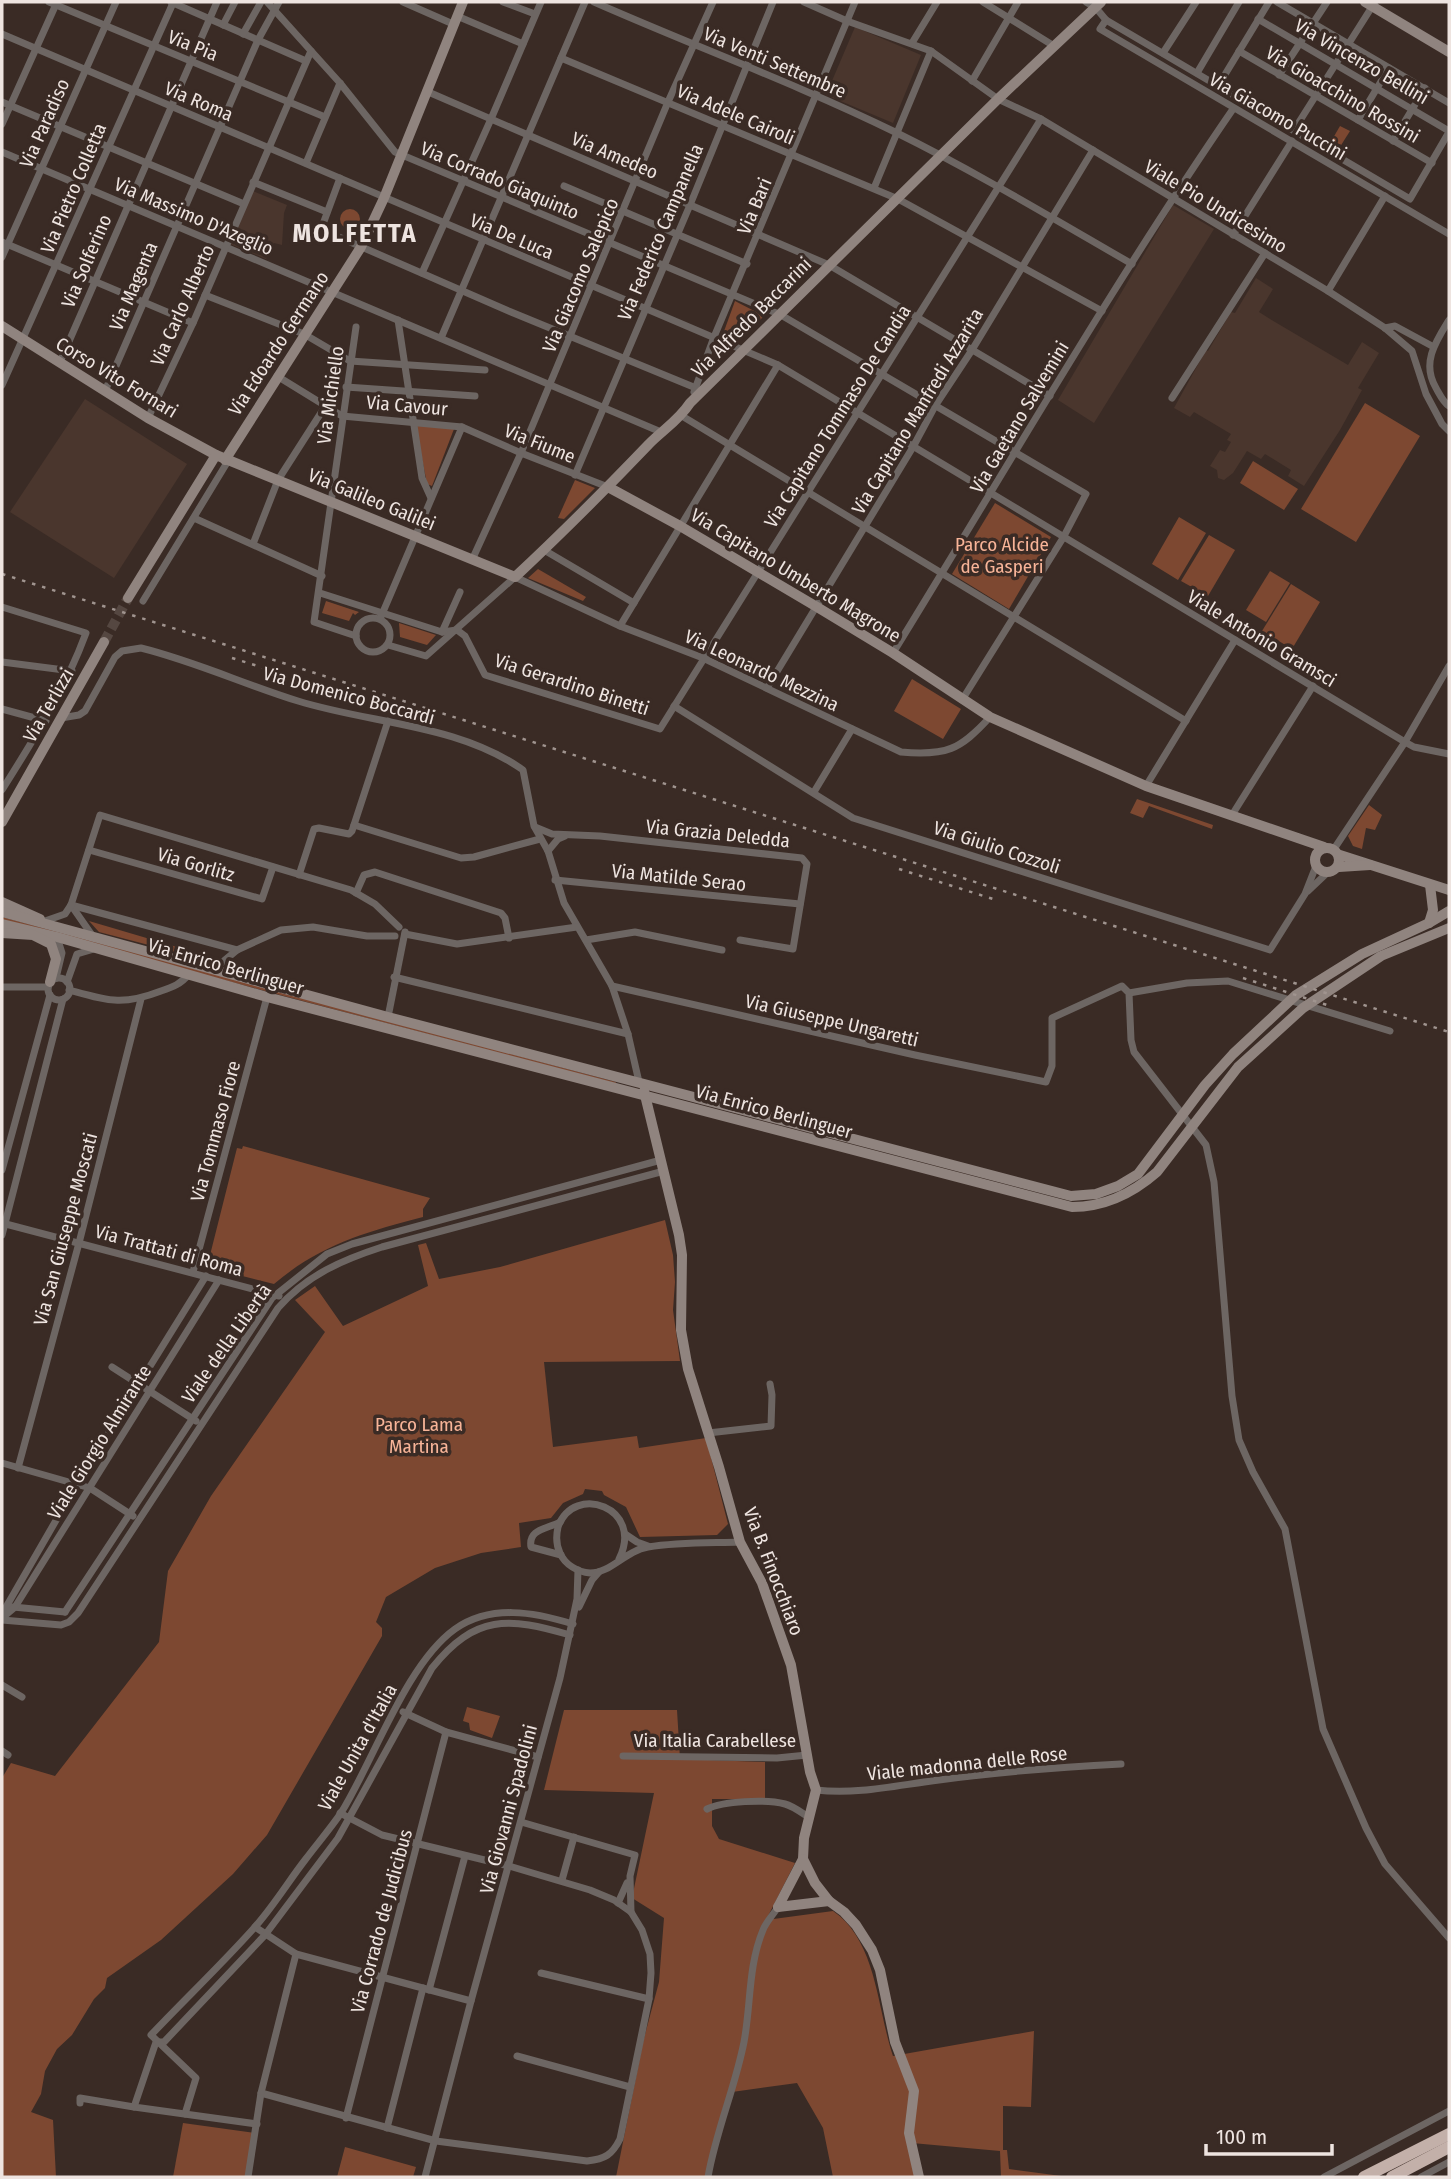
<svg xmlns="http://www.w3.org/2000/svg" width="1451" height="2179" font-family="'Fira Sans Condensed',sans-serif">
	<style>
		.built { fill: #4a362d }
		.green { fill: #7d4831 }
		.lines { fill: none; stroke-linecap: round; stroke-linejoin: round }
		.secondary-tunnel { stroke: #554741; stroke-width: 10; stroke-dasharray: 10 5; stroke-linecap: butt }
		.street { stroke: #6d6663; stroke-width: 7 }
		.secondary { stroke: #90847f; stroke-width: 10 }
		.highway { stroke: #c3b0a9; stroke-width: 12 }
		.rail { stroke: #a0948f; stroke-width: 2.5; stroke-dasharray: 3.5 7; stroke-linecap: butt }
		.labels { text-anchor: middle; stroke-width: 7; stroke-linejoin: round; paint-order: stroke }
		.street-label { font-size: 19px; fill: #eee4e0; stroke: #3a2b25 }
		.park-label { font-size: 19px; fill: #f8b498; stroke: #3a2b25 }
		.district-label { font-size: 26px; font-weight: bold; letter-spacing: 2px; fill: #eee4e0; stroke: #3a2b25 }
	</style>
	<rect width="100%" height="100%" fill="#3a2b25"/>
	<!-- built -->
	<g class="built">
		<path d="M855,27L921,55L893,123L826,95Z"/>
		<path d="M253,191L287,205L284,213L282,245L274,243L266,259L230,244Z"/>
		<path d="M1173,205L1214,229L1094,423L1058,400Z"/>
		<path d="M1256,278L1273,289L1259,312L1275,322L1348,365L1362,342L1379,353L1358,388L1362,390L1340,430L1304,486L1288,476L1291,470L1265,454L1261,459L1247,451L1233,473L1224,480L1218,478L1217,470L1210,466L1220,450L1225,452L1231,442L1227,440L1231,434L1194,412L1190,417L1174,408L1206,350L1208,351L1231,312L1235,313Z"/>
		<path d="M85,399L187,464L114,578L10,512Z"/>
	</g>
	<!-- green -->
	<g class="green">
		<path d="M1340,126L1350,131L1338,150L1329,145Z"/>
		<circle cx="350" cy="219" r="10"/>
		<path d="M735,301L764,316L739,341L723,334Z"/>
		<path d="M1365,403L1420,436L1356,542L1301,509Z"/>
		<path d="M415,423L454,429L432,486L427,484Z"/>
		<path d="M1253,461L1298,489L1284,510L1240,483Z"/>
		<path d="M575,480L595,488L564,519L558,518Z"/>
		<path d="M995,503L1051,537L1009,609L952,574Z"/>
		<path d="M1179,517L1206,533L1178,580L1152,564Z"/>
		<path d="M1209,535L1235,550L1208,596L1181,581Z"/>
		<path d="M538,569L586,597L583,601L528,578Z"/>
		<path d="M1270,571L1290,583L1266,622L1246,610Z"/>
		<path d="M1291,584L1320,602L1292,649L1262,631Z"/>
		<path d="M326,601L359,612L355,615L353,613L349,621L322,613Z"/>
		<path d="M399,623L436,635L427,645L400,637Z"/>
		<path d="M912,679L961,709L943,739L894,711Z"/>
		<path d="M1137,799L1213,825L1212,829L1149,806L1143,818L1130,813Z"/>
		<path d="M1369,805L1382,815L1375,830L1366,828L1362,849L1353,846L1348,836Z"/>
		<path d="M2,917L6,918L616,1082L615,1084L2,921Z"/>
		<path d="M89,921L204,955L207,957L206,960L99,932Z"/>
		<path d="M243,1146L430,1198L423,1209V1217C365,1232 320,1245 274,1284L207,1267L237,1148L242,1149Z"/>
		<path d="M665,1220L673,1255L675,1282L673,1310L680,1361L544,1362L553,1447L637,1436L639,1448L706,1438L728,1524L717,1535L640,1537L626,1507L604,1495L602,1491L585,1489L583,1494L563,1503L551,1518L519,1523L521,1547L481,1553L435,1568L386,1597L376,1622L382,1628V1636L267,1835L233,1874L161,1940L107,1978L105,1988L94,1999L72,2035L57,2049L45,2071L41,2094L31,2112L53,2120L56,2177H2V1778L11,1763L55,1776L159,1642L168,1571L211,1496L325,1332L295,1300L315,1286L343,1326L428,1286L418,1245L426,1243L439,1279L500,1267Z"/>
		<path d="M467,1707L500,1716L492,1738L470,1730L469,1723L463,1721Z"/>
		<path d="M564,1710H677L680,1759L765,1762V1799H712V1826L719,1839L795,1863L766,1920L833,1911C877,1941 877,2009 893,2056L1034,2031L1031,2107L1003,2106V2150H1007L1009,2169L1069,2177H1001L1000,2151L912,2143L918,2176L833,2177L823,2128L797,2083L732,2092L709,2177H616L643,2042L659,1982L664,1918L632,1898L654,1793L544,1790Z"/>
		<path d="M183,2123L255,2133L248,2177H173Z"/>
		<path d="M345,2147L416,2167L413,2177H337Z"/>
	</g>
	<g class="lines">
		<!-- secondary-tunnel -->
		<path class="secondary-tunnel" d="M104,642L128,598"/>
		<!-- street -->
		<g class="street">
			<path d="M49,2L325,117"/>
			<path d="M171,2L306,61"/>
			<path d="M267,2L340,83L395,152L781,315L1086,494L1063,538L962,700"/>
			<path d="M403,2L453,24"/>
			<path d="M503,2L535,14"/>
			<path d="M594,2C694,46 797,84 895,132C976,172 1054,219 1132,264"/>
			<path d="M804,2L847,21L931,51L998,99L1041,119L1328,291L1385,328L1412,351L1426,394L1442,424L1449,431"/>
			<path d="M983,2L1054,46"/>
			<path d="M1086,2L1096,8L1106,20L1410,199L1449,132"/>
			<path d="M1277,2L1449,103"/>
			<path d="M457,16L523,44"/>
			<path d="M1258,19L1449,131"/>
			<path d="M1106,20L1100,29L1449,234"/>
			<path d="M223,25L235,2"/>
			<path d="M2,34L778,365L1405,742L1414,747L1449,754"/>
			<path d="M243,34L261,2"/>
			<path d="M912,43L937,2"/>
			<path d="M1239,51L1432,163"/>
			<path d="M1163,53L1196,2"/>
			<path d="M561,58L898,199L1102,311"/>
			<path d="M1197,73L1239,2"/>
			<path d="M1279,75L1327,2"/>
			<path d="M972,81L1018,2"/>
			<path d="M1218,86L1269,2"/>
			<path d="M426,91L829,265L1050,396"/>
			<path d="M2,102L244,204"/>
			<path d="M1358,120L1389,68"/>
			<path d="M2,124L57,2"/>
			<path d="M1294,130L1375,2"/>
			<path d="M1393,141L1425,88"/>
			<path d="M2,152L661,432"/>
			<path d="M306,163L340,83"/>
			<path d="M340,178L323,224L325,231L511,312L696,388"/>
			<path d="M253,182L327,212"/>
			<path d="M564,186L747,264"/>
			<path d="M874,188L931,51"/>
			<path d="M1233,235L1292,141"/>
			<path d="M2,242L193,323"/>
			<path d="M2,257L116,2"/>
			<path d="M422,273L491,119L541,2"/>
			<path d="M1328,291L1385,196"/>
			<path d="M205,295L304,334L350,361L485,370"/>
			<path d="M398,320L422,478L431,498"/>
			<path d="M1449,320C1436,341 1421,363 1436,388C1440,395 1443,402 1449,406"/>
			<path d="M356,327L314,622L356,636"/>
			<path d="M1385,328L1395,326L1432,346"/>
			<path d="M441,338L585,2"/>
			<path d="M60,362L217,2"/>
			<path d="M277,376L342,416L462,427L521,453L608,487"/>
			<path d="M2,385L173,3"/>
			<path d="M346,387L475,396"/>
			<path d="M105,391L258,40L279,2"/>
			<path d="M694,392L714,337L855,2"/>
			<path d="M1172,398L1265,253"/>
			<path d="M682,416L1186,721"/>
			<path d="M148,418L193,323L311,51"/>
			<path d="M575,475L690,205L773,2"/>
			<path d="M194,518L322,576"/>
			<path d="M253,544L278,480L326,405"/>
			<path d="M544,550L634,603"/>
			<path d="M472,560L521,453L668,102L713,2"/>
			<path d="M320,593L442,632L457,630"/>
			<path d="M143,601L228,461"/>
			<path d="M2,607L86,633C65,690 34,739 2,790"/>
			<circle cx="373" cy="635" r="17"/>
			<path d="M380,619L462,427"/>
			<path d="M620,626L778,365"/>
			<path d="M457,630L465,636L485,675L660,729L1041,119"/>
			<path d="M442,632L460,592"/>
			<path d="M388,645L426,656L515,577L620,626L703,658L901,752C946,756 960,750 990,717"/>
			<path d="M893,653C1005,471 1112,285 1233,109"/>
			<path d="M2,662L72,671"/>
			<path d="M767,688L913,447L935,406L972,350L1093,150"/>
			<path d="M674,706L853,818L1270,950L1305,894L1316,866"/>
			<path d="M2,709L46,721"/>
			<path d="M61,718L79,715L85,711L115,657L122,651L141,648C194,661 246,685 298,701C372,724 458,724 523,770L534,826L548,851L564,903L612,986L628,1034L639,1082"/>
			<path d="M1146,786L1235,640"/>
			<path d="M814,792L852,729"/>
			<path d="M1232,815L1313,686"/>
			<path d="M354,825L461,858L474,857L540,839"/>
			<path d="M535,827L552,834L600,836L802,858L807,864L793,949L740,940"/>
			<path d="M1334,849L1405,742L1449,666"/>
			<path d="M89,850L262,899L273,867"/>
			<path d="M548,851L558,839L565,836"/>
			<path d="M299,875L314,829L319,828L349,834L352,831L388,721"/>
			<path d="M555,880L800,904"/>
			<path d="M1308,891L1327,873"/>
			<path d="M356,893L364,875L375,872L501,913L505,918L509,938"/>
			<path d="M71,905L237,950"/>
			<path d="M71,905L94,938"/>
			<path d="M45,921L65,914L71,905L100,815L351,890L375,904L399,927"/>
			<path d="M405,934L457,944L577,927"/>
			<path d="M586,940L635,932L722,950"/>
			<path d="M213,970L237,950L281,930L313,927L367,936H395"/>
			<path d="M394,977L628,1034"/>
			<path d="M56,978L62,953L57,937"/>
			<circle cx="59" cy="989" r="11"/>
			<path d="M67,982L77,954L94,949"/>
			<path d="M612,986L915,1055L1046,1082L1052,1066V1018L1122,986L1129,993L1131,1040L1134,1052L1206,1145L1214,1182L1232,1396L1239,1440L1253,1472L1285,1529L1323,1729L1366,1828L1385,1864L1449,1938"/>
			<path d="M2,987H48"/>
			<path d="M69,990C109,1001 122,1006 161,991C173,987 181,984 189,974"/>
			<path d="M1129,993L1187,983L1228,981L1390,1031"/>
			<path d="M388,1017L405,932"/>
			<path d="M2,1170L50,995"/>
			<path d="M2,1223L279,1296"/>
			<path d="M2,1235L63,999"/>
			<path d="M193,1272L267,997"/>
			<path d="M112,1367L196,1421"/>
			<path d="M708,1433L771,1426L772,1395L770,1384"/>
			<path d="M2,1463L90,1488L133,1516"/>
			<path d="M18,1468L79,1243L141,999"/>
			<path d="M560,1522C547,1529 528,1529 531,1547L561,1555"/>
			<path d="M625,1534L637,1542L648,1546"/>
			<path d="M619,1559C645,1508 574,1482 558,1527C556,1536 556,1545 560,1553C565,1565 578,1572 590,1573C611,1573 625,1551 648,1547C678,1542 710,1543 740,1542"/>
			<path d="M13,1607L65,1612"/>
			<path d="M579,1607L592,1580L599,1572"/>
			<path d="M65,1612L272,1298L327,1254L352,1244L661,1160"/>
			<path d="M2,1614L77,1484L206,1276"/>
			<path d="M2,1618L15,1607L219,1280"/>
			<path d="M2,1620L61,1625L69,1622L78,1613L278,1308C307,1275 342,1260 382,1247L664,1171"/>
			<path d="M2,1685L22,1697"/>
			<path d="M403,1712L446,1732L538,1757"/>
			<path d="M2,1751L8,1755"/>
			<path d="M623,1756L777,1758L807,1755"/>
			<path d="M816,1790C857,1795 898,1785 939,1780C999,1772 1060,1767 1121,1764"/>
			<path d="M707,1809C723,1801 766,1799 785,1804C793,1806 802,1813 810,1818"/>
			<path d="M521,1822L635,1855L630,1876L631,1912"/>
			<path d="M562,1880L574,1837"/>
			<path d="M618,1903L627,1883"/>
			<path d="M255,1927L296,1954L471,2001"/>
			<path d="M541,1973L649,1999"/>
			<path d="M429,1990L465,1856"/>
			<path d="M156,2042L134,2107L257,2124"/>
			<path d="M157,2042H164L265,1935L338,1838L432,1668C475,1614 509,1617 570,1635"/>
			<path d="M517,2056L630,2087"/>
			<path d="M261,2093L436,2141L587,2161C605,2159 612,2155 620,2139L649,1999L651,1973L650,1954L642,1930L631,1912L614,1900L590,1890L509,1866L382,1835L340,1813"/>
			<path d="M80,2103V2098L134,2107"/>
			<path d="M185,2114L196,2078L151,2035C185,1999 221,1965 254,1928C273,1907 288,1882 305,1860C317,1844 330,1829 341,1813C374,1760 406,1664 455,1629C491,1604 534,1612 573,1624"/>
			<path d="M346,2118L446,1732"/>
			<path d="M387,2128L423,1988"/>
			<path d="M248,2177L261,2093L296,1954"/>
			<path d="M425,2177L471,2001L560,1678L577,1599L578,1570"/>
			<path d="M708,2177C716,2131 735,2088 744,2042C751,2005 748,1966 763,1930C766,1922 773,1915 778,1907"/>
			<path d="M1324,2177L1449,2111"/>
			<path d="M1421,2177L1449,2162"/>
		</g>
		<!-- secondary -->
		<g class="secondary">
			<path d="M1365,2L1449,52"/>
			<path d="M2,326L148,418L216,455L515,577C561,534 605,490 649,444C663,430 679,420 690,403L998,99L1101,2"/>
			<path d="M225,460L361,247L384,198L463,2"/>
			<path d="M608,487L680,526L817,607L893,653L990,717L1146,786L1324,847"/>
			<path d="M128,598L216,455"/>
			<path d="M2,822L104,642"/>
			<circle cx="1327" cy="860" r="12"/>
			<path d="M1340,855L1449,890"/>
			<path d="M1339,867L1370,865"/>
			<path d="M2,902L40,919"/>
			<path d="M2,912L388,1017L1071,1196L1096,1194L1118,1186L1138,1174L1205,1085L1233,1054L1296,995L1362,954L1429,923L1449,911"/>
			<path d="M1429,923L1433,910L1430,885"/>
			<path d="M2,924L57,937L267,997L1072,1207C1104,1207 1133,1193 1157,1172L1238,1067L1303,1008L1381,956L1449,928"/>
			<path d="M2,933L33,935L51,944L56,959L50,982"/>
			<path d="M644,1091L679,1235L682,1255L681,1330L688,1369L719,1467L740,1542L762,1583L791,1665L810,1772L816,1790L804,1838L803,1859L778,1907"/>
			<path d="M803,1859L815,1883L829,1901L844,1912L856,1925L872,1950L880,1970L895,2042L914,2091L909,2133L919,2177"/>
			<path d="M778,1907L829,1901"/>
		</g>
		<!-- highway -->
		<g class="highway">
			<path d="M1364,2177L1449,2134"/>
			<path d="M1392,2177L1449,2147"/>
		</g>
		<!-- rail -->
		<g class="rail">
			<path d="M2,574L1449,1032"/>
			<path d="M232,658L312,683"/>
			<path d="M899,869L993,899"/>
			<path d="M1243,978L1330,1006"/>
		</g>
	</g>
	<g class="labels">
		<!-- street labels -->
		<g class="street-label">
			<text transform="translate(193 45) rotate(22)" y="7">Via Pia</text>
			<text transform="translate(1362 61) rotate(30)" y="7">Via Vincenzo Bellini</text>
			<text transform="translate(775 62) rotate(23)" y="7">Via Venti Settembre</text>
			<text transform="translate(1343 94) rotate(30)" y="7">Via Gioacchino Rossini</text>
			<text transform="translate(199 101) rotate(23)" y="7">Via Roma</text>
			<text transform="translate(736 114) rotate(23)" y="7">Via Adele Cairoli</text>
			<text transform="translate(1278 116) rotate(30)" y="7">Via Giacomo Puccini</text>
			<text transform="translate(44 123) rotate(-66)" y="7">Via Paradiso</text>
			<text transform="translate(615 155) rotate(23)" y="7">Via Amedeo</text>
			<text transform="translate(500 180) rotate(23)" y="7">Via Corrado Giaquinto</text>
			<text transform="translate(73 188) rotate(-67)" y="7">Via Pietro Colletta</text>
			<text transform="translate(754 206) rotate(-67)" y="7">Via Bari</text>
			<text transform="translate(1216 206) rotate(31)" y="7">Viale Pio Undicesimo</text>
			<text transform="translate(194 216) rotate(23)" y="7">Via Massimo D'Azeglio</text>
			<text transform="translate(660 232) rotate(-67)" y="7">Via Federico Campanella</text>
			<text transform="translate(512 236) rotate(23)" y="7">Via De Luca</text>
			<text transform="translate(86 261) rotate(-67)" y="7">Via Solferino</text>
			<text transform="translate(580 275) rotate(-67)" y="7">Via Giacomo Salepico</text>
			<text transform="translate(133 286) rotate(-67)" y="7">Via Magenta</text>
			<text transform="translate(182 305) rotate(-66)" y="7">Via Carlo Alberto</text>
			<text transform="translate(751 317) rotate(-45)" y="7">Via Alfredo Baccarini</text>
			<text transform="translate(278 343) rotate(-57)" y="7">Via Edoardo Germano</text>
			<text transform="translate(117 377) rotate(31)" y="7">Corso Vito Fornari</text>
			<text transform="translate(330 395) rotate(-82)" y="7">Via Michiello</text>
			<text transform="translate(407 405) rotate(5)" y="7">Via Cavour</text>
			<text transform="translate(917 411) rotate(-59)" y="7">Via Capitano Manfredi Azzarita</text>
			<text transform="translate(837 416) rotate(-58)" y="7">Via Capitano Tommaso De Candia</text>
			<text transform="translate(1019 417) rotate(-59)" y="7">Via Gaetano Salvemini</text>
			<text transform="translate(540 443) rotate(22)" y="7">Via Fiume</text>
			<text transform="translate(372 499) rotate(22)" y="7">Via Galileo Galilei</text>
			<text transform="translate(796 575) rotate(31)" y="7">Via Capitano Umberto Magrone</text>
			<text transform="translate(1262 638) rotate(31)" y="7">Viale Antonio Gramsci</text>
			<text transform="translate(762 670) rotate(25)" y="7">Via Leonardo Mezzina</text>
			<text transform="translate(572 684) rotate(18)" y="7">Via Gerardino Binetti</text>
			<text transform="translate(349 695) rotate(15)" y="7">Via Domenico Boccardi</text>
			<text transform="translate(48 705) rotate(-60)" y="7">Via Terlizzi</text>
			<text transform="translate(718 833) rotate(6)" y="7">Via Grazia Deledda</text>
			<text transform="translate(997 847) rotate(18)" y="7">Via Giulio Cozzoli</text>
			<text transform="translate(196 864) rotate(16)" y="7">Via Gorlitz</text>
			<text transform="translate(679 877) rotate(6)" y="7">Via Matilde Serao</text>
			<text transform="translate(226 966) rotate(16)" y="7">Via Enrico Berlinguer</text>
			<text transform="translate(832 1020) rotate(13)" y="7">Via Giuseppe Ungaretti</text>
			<text transform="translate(774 1111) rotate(15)" y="7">Via Enrico Berlinguer</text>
			<text transform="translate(215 1131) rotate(-75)" y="7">Via Tommaso Fiore</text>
			<text transform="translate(65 1229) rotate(-75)" y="7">Via San Giuseppe Moscati</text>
			<text transform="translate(169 1250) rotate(15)" y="7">Via Trattati di Roma</text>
			<text transform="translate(226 1343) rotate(-55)" y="7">Viale della Libertà</text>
			<text transform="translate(99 1442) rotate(-58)" y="7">Viale Giorgio Almirante</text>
			<text transform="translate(774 1571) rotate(69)" y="7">Via B. Finocchiaro</text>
			<text x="715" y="1747">Via Italia Carabellese</text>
			<text transform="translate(357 1747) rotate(-61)" y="7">Viale Unita d'Italia</text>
			<text transform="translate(967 1763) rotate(-6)" y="7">Viale madonna delle Rose</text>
			<text transform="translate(508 1809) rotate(-75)" y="7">Via Giovanni Spadolini</text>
			<text transform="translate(381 1921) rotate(-75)" y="7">Via Corrado de Judicibus</text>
		</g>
		<!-- park labels -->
		<g class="park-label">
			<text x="1002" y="551">Parco Alcide<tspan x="1002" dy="22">de Gasperi</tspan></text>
			<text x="419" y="1431">Parco Lama<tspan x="419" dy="22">Martina</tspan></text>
		</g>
		<!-- district labels -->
		<g class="district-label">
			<text x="355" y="242">MOLFETTA</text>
		</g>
	</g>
	<!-- border -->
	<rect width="1451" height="2179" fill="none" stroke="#eee4e0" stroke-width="7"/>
	<!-- scale -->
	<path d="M1206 2144v10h126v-10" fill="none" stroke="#eee4e0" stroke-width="3.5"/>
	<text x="1216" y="2144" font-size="21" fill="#eee4e0" stroke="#3a2b25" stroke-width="5" paint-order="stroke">100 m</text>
</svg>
